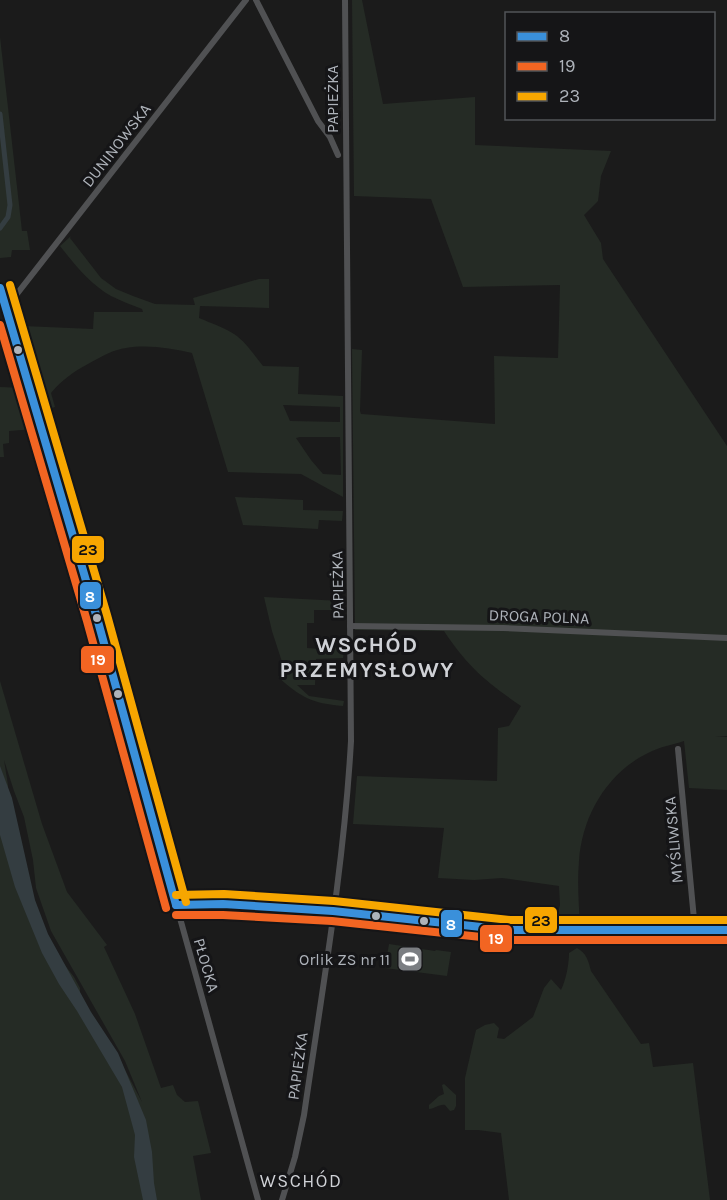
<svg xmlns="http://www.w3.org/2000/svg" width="727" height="1200" font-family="Karla,sans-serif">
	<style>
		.green { fill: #252b25; fill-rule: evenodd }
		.water { fill: #343d41 }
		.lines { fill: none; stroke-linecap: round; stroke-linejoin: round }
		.canal { stroke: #343d41; stroke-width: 5 }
		.minor { stroke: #505153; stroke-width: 6 }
		.bus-1-casing { stroke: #151517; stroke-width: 12 }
		.bus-2-casing { stroke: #151517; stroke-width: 12 }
		.bus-3-casing { stroke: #151517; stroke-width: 12 }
		.bus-1 { stroke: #3a90db; stroke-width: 8 }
		.bus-2 { stroke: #f26522; stroke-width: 8 }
		.bus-3 { stroke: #f7a600; stroke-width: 8 }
		.bus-dot { fill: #aeb3ba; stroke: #151517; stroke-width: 2 }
		.labels { text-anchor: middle; stroke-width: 6; stroke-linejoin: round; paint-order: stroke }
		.street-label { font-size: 16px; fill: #aeb3ba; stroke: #151517 }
		.poi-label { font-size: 16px; fill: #aeb3ba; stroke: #151517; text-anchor: end }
		.neighbourhood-label { font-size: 18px; letter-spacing: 1.5px; fill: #cfd1d6; stroke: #151517 }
		.district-label { font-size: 22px; font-weight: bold; letter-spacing: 1.5px; fill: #cfd1d6; stroke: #151517 }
		.line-badge { stroke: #151517; stroke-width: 2 }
		.badge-label { font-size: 16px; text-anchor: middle; font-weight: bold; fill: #fff }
		.pale-badge-label { font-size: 16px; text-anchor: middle; font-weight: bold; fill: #111 }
	</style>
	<rect width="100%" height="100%" fill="#1b1b1b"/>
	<!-- green -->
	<g class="green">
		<path d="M352,0H362L383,104L475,97V145L611,151L601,176L598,201L584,215L601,243L603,259L727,446V736L715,737H727V790L689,788L684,741C672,745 659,747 648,753C607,773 582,816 579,861C577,883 579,905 580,927L555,925L560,905L559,886L502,878L474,880L438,878L444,828L353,824L357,776L497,781L498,728L509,726L521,706C486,682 467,666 444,631L355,630L352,349L362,350L360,411L361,414L495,424L494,356L558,358L560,285L463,287L431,199L354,196Z"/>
		<path d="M0,37L22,231H27L30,250H12L11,257L0,258Z"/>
		<path d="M71,236L70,238L101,278L116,289L133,296L155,304L195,305L193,298L259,279H269V308L200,306L199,318C211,323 223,327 234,334C246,342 254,355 263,366L299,367L298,394L343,396V497L301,474L228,472L192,353C166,347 134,342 109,353C102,356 95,360 88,364C73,372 62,380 51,393L55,407L43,411L35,387L30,353L19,329L14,311H19L23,326L93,329L94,312H143L142,309C132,305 121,301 111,296C90,284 75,265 60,246ZM283,405L340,407V422L290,421ZM300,437H340L341,475L323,474L311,460L296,438Z"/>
		<path d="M0,387L24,388L30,406L35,429L9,431V443L3,444L4,457H0Z"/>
		<path d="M235,497L303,500V510L343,511L342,521L319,520L318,529L243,525Z"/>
		<path d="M264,597L341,601L344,610H314V623H307V648L333,650V645L345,646L343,658L316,659L315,685H297L309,696L344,701L343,706C311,703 302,698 278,677L284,668L272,631Z"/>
		<path d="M0,681L42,824L67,892L107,945L104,947L135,1014L161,1088L173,1085L177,1095L185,1102L198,1101L211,1153L193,1156L201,1200H0ZM4,760L14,791L24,817L33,860L36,888L51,931L125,1061L142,1102L124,1068L80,997V988L74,977L57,955L27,889L8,800V785Z"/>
		<path d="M389,944L435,951L436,950L451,952L447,976L385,968Z"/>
		<path d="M577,948C587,954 588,960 591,971L641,1044L649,1043L653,1067L693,1063L710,1200H509L501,1133L478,1130H465V1078L476,1030L485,1025L494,1023L499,1028L497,1038L504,1039L533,1017L544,988L551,979L561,990C566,980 569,964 569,953Z"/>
		<path d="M444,1084L456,1095V1106L454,1110L450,1111L445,1105C439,1104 435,1109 429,1109V1105L439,1096L444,1094L442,1085Z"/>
	</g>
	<!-- water -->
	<path class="water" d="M0,766L12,798L35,900L48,934L91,1012L118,1053L146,1120L152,1152L154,1183L157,1200H143L134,1157L135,1135L122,1087L77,1011L59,984L42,953L15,887L0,835Z"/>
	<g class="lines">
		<!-- canal -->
		<path class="canal" d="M0,114L10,205L8,217L0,228"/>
		<!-- minor -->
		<g class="minor">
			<path d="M256,0L318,121L330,137L338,155"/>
			<path d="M0,288L97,618L258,1200"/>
			<path d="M5,304L13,299L246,0"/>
			<path d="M350,626L503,628L727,638"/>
			<path d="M678,749L695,930"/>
			<path d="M176,905L223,904L333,911L509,930H727"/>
			<path d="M282,1200L295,1157L304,1115C322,991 344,866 351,741L345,0"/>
		</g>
		<!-- bus-1 casing -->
		<g class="bus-1-casing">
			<g id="bus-1">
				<path d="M0,288L97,618L176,905"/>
				<path d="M176,905L223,904L333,911L509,930H727"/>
			</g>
		</g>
		<!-- bus-2 casing -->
		<g class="bus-2-casing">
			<g id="bus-2">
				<path d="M0,325L87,621L166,908"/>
				<path d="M176,915H223L332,921L509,940H727"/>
			</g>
		</g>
		<!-- bus-3 casing -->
		<g class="bus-3-casing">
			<g id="bus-3">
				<path d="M10,285L107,615L186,902"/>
				<path d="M176,895L224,894L334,901L510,920H727"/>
			</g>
		</g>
		<!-- bus-1 -->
		<use href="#bus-1" class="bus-1"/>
		<!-- bus-2 -->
		<use href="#bus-2" class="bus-2"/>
		<!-- bus-3 -->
		<use href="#bus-3" class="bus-3"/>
	</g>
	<!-- icons -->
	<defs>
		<g id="stadium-square" transform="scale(1.35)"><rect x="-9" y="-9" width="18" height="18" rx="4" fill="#7b7e82" stroke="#151517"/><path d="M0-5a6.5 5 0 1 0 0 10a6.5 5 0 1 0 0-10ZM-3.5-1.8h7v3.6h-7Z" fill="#fff"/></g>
	</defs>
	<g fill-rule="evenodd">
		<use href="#stadium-square" x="410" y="959"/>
	</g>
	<!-- markers -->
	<g class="bus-dot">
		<circle cx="18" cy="350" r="5"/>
		<circle cx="97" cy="618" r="5"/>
		<circle cx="118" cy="694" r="5"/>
		<circle cx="376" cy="916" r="5"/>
		<circle cx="424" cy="921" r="5"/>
	</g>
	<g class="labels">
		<!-- street labels -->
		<g class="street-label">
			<text transform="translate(332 99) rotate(-90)" y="6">PAPIEŻKA</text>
			<text transform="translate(116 145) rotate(-52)" y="6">DUNINOWSKA</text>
			<text transform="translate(337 585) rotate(-91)" y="6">PAPIEŻKA</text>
			<text transform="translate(539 616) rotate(2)" y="6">DROGA POLNA</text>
			<text transform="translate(673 840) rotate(-95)" y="6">MYŚLIWSKA</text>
			<text transform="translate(207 965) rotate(74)" y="6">PŁOCKA</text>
			<text transform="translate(297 1066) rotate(-82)" y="6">PAPIEŻKA</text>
		</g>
		<!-- poi labels -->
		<g class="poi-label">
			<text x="390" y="965">Orlik ZS nr 11</text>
		</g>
		<!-- neighbourhood labels -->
		<g class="neighbourhood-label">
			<text x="301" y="1187">WSCHÓD</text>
		</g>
		<!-- district labels -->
		<g class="district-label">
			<text x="367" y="652">WSCHÓD<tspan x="367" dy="25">PRZEMYSŁOWY</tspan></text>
		</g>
	</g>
	<g class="line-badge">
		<rect x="71" y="535" width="34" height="29" rx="6" fill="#f7a600"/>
		<rect x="79" y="581" width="23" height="29" rx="6" fill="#3a90db"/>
		<rect x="80" y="645" width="35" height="29" rx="6" fill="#f26522"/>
		<rect x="524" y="906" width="34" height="28" rx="6" fill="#f7a600"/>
		<rect x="440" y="909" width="23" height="29" rx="6" fill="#3a90db"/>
		<rect x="479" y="924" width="34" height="29" rx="6" fill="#f26522"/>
	</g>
	<g class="badge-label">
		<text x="90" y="602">8</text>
		<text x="98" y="665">19</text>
		<text x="451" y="930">8</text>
		<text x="496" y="944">19</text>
	</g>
	<g class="pale-badge-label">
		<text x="88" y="555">23</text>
		<text x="541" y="926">23</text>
	</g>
	<!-- legend -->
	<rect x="505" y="12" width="210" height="108" fill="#151517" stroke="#525458" stroke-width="1.5"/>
	<rect x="517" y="32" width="30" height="9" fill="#3a90db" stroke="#525458" stroke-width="1.5"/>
	<text x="559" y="42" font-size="18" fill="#aeb3ba">8</text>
	<rect x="517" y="62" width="30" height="9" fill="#f26522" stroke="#525458" stroke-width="1.5"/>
	<text x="559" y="72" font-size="18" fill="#aeb3ba">19</text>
	<rect x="517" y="92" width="30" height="9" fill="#f7a600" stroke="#525458" stroke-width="1.5"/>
	<text x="559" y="102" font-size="18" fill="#aeb3ba">23</text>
</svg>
